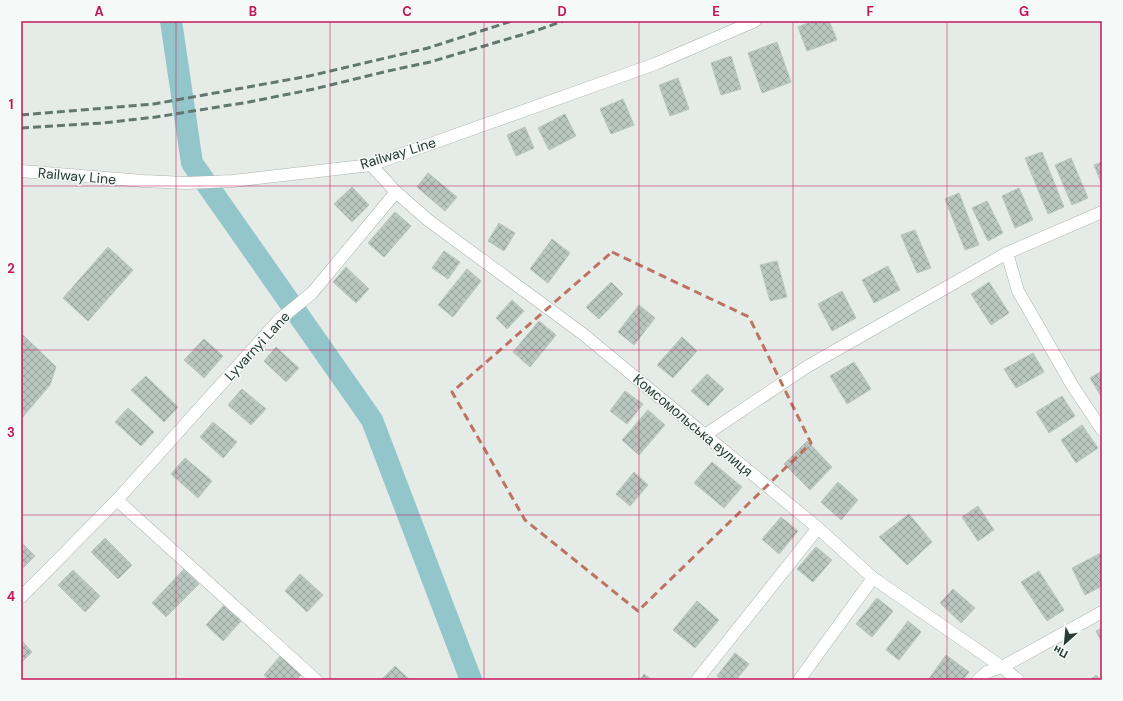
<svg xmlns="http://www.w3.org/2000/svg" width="1123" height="701" font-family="'DM Sans',sans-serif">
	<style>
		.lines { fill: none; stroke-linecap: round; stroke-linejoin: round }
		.canal { stroke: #93c6cb; stroke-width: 22 }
		.building { fill: url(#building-cross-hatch); stroke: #b8c5bf }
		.minor-casing { stroke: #a8b4ae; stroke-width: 13 }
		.minor { stroke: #fff; stroke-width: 12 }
		.rail { stroke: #61776f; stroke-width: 3; stroke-dasharray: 8 4; stroke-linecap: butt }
		.marked { fill: none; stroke: #bc7362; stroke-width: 3; stroke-dasharray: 8 5; stroke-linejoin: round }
		.grid { fill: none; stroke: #c2185b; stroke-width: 1; stroke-opacity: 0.55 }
		.labels { text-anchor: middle; stroke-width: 3; stroke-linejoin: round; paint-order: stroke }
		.street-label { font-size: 14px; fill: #263c34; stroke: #f5f9f7 }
		.neatline { fill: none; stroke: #c2185b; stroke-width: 1.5 }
		.grid-label { font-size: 13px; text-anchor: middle; font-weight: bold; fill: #c2185b }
	</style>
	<defs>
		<pattern id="building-cross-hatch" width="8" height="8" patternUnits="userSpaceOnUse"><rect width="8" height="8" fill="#bac7c1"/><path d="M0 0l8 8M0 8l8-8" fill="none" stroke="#97a39e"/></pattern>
	</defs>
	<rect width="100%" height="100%" fill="#e5ece8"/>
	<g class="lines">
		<!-- canal -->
		<path class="canal" d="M171,21L192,163L372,420L471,680"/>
	</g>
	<!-- building -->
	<g class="building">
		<path d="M813,21H829L837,40L807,51L798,27Z"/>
		<path d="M777,42L791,82L762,93L748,53Z"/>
		<path d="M731,56L741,89L721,95L711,63Z"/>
		<path d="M678,78L689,109L670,116L659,85Z"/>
		<path d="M623,99L634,125L611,134L600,109Z"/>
		<path d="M565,114L576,136L549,150L538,128Z"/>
		<path d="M525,127L534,148L516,156L507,135Z"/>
		<path d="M1042,152L1064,207L1048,214L1025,158Z"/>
		<path d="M1071,158L1088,198L1072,205L1055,165Z"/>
		<path d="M1102,162V185L1094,165Z"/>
		<path d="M428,173L457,197L445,211L417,187Z"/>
		<path d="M352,187L369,205L352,222L334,204Z"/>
		<path d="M1019,188L1033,220L1015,228L1002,196Z"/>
		<path d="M959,193L979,245L965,250L945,199Z"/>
		<path d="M987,201L1003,233L988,241L972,208Z"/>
		<path d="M395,212L411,226L384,257L368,243Z"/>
		<path d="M499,223L515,233L504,251L488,241Z"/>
		<path d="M915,230L931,268L917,273L901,235Z"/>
		<path d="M552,239L570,253L548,283L530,269Z"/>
		<path d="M108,247L133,270L88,321L63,298Z"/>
		<path d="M444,251L460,262L448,279L432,268Z"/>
		<path d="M777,261L787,297L770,301L760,265Z"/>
		<path d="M888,266L900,290L874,303L862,280Z"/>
		<path d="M346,267L369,289L356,303L333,282Z"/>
		<path d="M467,269L481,281L453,317L438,305Z"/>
		<path d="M611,282L623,294L599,319L586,307Z"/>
		<path d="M989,282L1009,313L991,325L971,294Z"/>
		<path d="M842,291L856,318L832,331L818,304Z"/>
		<path d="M512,300L524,311L507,329L496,318Z"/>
		<path d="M639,305L655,318L634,345L618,332Z"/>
		<path d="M539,321L556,335L530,367L513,352Z"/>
		<path d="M21,333L56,367L50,385L21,419Z"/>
		<path d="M682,337L697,351L673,378L657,365Z"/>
		<path d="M204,339L223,356L204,378L184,360Z"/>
		<path d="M276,347L299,368L286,382L264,361Z"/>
		<path d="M1033,353L1044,372L1016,388L1004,369Z"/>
		<path d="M854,362L871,389L847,404L830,376Z"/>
		<path d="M1102,371V398L1090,378Z"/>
		<path d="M707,374L724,389L708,406L691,391Z"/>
		<path d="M146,376L178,407L164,422L131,390Z"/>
		<path d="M242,389L266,409L251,425L228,405Z"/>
		<path d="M625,391L643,404L627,424L610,411Z"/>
		<path d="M1062,396L1075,416L1049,433L1036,412Z"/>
		<path d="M128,408L154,432L141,446L115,422Z"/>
		<path d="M648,410L665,425L639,455L622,440Z"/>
		<path d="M213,422L237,442L223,458L200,437Z"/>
		<path d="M1082,425L1098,448L1076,463L1061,440Z"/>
		<path d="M807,441L832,467L810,490L784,464Z"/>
		<path d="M185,458L212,481L198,498L171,474Z"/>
		<path d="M712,462L742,487L724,508L694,483Z"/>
		<path d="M634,472L648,485L630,506L616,494Z"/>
		<path d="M838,482L858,500L841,520L821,502Z"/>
		<path d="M978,506L994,530L978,541L962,517Z"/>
		<path d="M909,514L932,542L907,565L879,537Z"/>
		<path d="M781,517L798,531L779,554L762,539Z"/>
		<path d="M105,538L132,565L118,579L91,552Z"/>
		<path d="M21,542L35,556L21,570Z"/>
		<path d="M816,547L832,560L813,582L797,569Z"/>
		<path d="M1101,553L1102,586L1085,595L1072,568Z"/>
		<path d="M184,569L199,584L166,617L152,603Z"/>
		<path d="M73,570L100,596L85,612L58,585Z"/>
		<path d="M1039,571L1064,610L1047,621L1021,582Z"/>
		<path d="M300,574L323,595L307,612L285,591Z"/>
		<path d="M953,589L975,608L961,623L940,603Z"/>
		<path d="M877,598L893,611L872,637L856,624Z"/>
		<path d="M697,601L719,620L695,648L673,630Z"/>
		<path d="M224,605L241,621L223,641L206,625Z"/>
		<path d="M908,621L921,632L899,660L886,650Z"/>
		<path d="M1102,628V643L1096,631Z"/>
		<path d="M21,640L32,652L21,663Z"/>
		<path d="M735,653L749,664L736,680H722L717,676Z"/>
		<path d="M281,655L302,674L296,680H269L264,675Z"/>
		<path d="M946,655L969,672L963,680H928Z"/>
		<path d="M395,666L410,680H381Z"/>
		<path d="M644,674L652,680H640Z"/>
		<path d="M1096,675L1101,680H1090Z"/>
	</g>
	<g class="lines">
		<!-- minor casing -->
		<g class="minor-casing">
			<g id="minor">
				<path d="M371,165L396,192L428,220L583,334L705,435L818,528L873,578L1002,667L1018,680"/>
				<path d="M21,171L143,181L186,183L233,181L371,165L655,64L755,21"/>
				<path d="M1007,253L1018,291L1072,385L1102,430"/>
				<path d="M705,435L808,366L1007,253L1102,212"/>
				<path d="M117,500L316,680"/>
				<path d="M21,597L117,500L279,320L312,293L396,192"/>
				<path d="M697,680L818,528"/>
				<path d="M799,680L873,578"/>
				<path d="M978,680L987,672L1002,667L1102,612"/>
			</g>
		</g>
		<!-- minor -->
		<use href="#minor" class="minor"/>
		<!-- rail -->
		<g class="rail">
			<path d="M21,115L154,104L309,76L428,48L512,21"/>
			<path d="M21,128L103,123L156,117L249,102L314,89L388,71L430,62L538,30L563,21"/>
		</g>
	</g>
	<!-- marked area -->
	<path class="marked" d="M612,252L749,317L811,443L638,611L525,520L452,392Z"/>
	<!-- grid -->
	<path class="grid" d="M176,21V680M330,21V680M484,21V680M639,21V680M793,21V680M947,21V680M21,186H1102M21,350H1102M21,515H1102"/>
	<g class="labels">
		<!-- street labels -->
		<g class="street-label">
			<text transform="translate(398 153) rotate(-17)" y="5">Railway Line</text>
			<text transform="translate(77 176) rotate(5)" y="5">Railway Line</text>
			<text transform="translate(257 346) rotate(-47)" y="5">Lyvarnyi Lane</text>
			<text transform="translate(693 425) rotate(40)" y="5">Комсомольська вулиця</text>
		</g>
	</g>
	<!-- border -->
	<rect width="1123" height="701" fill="none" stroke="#f5f9f7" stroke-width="44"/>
	<!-- north arrow -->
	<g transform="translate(1065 643) rotate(207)" stroke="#f5f9f7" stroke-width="3" paint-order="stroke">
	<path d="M0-3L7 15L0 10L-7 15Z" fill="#263c34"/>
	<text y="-6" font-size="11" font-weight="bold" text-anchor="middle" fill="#263c34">Пн</text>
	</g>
	<rect x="22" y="22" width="1079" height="657" class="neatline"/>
	<g class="grid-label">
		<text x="99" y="16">A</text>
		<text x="253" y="16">B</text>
		<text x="407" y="16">C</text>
		<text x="562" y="16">D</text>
		<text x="716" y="16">E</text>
		<text x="870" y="16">F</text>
		<text x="1024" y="16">G</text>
		<text x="11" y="109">1</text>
		<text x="11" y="273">2</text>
		<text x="11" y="437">3</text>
		<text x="11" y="601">4</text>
	</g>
</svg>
